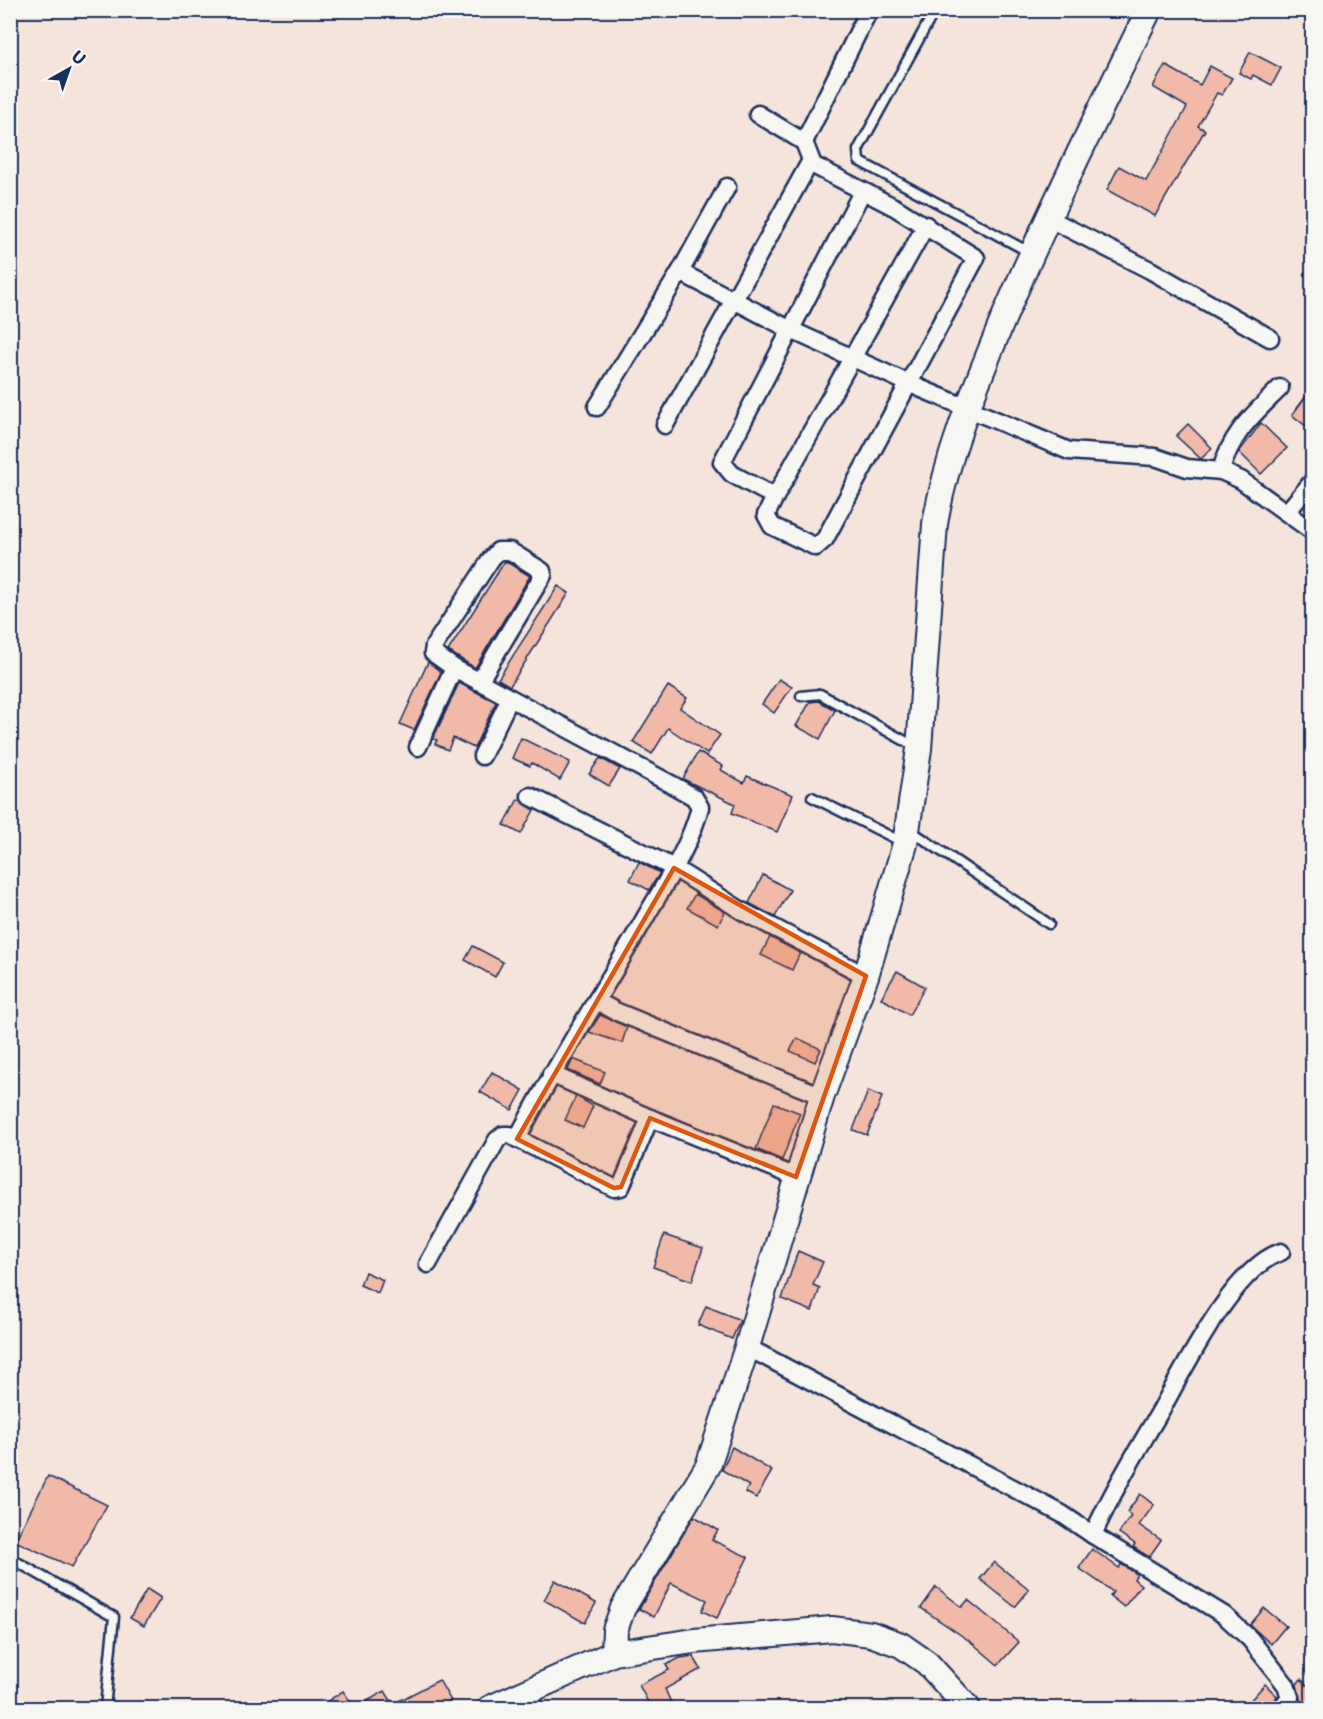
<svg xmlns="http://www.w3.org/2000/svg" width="1323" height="1719" font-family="'Playpen Sans',sans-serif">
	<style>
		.building { fill: #f1b9a7; stroke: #1b2f5e; stroke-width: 1.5 }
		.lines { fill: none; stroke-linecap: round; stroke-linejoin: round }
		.lane-casing { stroke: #1b2f5e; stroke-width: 13 }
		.street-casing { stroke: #1b2f5e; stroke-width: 21 }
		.secondary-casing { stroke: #1b2f5e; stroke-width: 28 }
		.lane { stroke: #f6f6f2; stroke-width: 8 }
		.street { stroke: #f6f6f2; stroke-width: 16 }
		.secondary { stroke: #f6f6f2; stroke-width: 24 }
		.marked { fill: #de5710; fill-opacity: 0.2; stroke: #de5710; stroke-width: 4.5; stroke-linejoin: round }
	</style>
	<rect width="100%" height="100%" fill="#f4e4dc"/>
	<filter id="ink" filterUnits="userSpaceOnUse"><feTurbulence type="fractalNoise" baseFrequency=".0167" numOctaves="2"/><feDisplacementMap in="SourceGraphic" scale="12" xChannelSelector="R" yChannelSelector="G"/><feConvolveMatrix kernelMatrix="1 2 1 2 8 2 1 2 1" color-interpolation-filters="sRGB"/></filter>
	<g filter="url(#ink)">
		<!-- building -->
		<g class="building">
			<path d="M1250,52L1281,68L1272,85L1253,75L1251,79L1239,73Z"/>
			<path d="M1165,65L1200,85L1210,66L1232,78L1222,95L1217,93L1198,126L1205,130L1155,216L1107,190L1119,166L1146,181L1187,107L1153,87Z"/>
			<path d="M1312,388V431L1292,415Z"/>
			<path d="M1261,423L1287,448L1261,474L1239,452Z"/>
			<path d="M1188,424L1212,448L1201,459L1176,436Z"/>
			<path d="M505,561L530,576L475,668L448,651Z"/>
			<path d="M558,586L569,593L510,686L498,679Z"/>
			<path d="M428,662L441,672L414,730L400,724Z"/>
			<path d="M779,679L792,687L774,713L762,704Z"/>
			<path d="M459,683L496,702L474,748L453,738L448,750L435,744L437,740L433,739Z"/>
			<path d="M668,686L687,698L680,708L720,735L707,754L668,728L652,754L633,742Z"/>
			<path d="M819,701L835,710L820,739L796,726L810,702Z"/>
			<path d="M521,738L570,762L560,780L532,763L530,766L512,758Z"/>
			<path d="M698,752L723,766L721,770L744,783L747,776L793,795L777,832L732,813L735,804L683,779Z"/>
			<path d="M600,758L620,769L609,786L589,774Z"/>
			<path d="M518,799L534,810L521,834L504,825Z"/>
			<path d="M639,862L660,873L649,890L630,880Z"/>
			<path d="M763,875L790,890L775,917L749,903Z"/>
			<path d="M695,894L725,912L718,925L687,908Z"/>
			<path d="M770,937L800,953L792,970L761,955Z"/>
			<path d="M473,946L503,962L495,977L465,960Z"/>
			<path d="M897,971L925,987L909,1015L881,998Z"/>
			<path d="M600,1015L627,1027L622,1043L589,1032Z"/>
			<path d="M797,1038L821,1049L815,1062L790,1051Z"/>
			<path d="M573,1059L605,1072L600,1084L568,1070Z"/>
			<path d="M492,1072L523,1090L512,1110L480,1092Z"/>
			<path d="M868,1091L882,1097L867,1135L853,1130Z"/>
			<path d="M576,1096L593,1106L583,1128L565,1120Z"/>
			<path d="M774,1103L800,1113L782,1160L756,1149Z"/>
			<path d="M664,1235L703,1248L692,1281L653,1267Z"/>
			<path d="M798,1251L823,1262L813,1285L820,1288L812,1311L782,1299Z"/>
			<path d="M365,1272L383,1280L378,1293L360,1285Z"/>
			<path d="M706,1306L740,1320L732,1339L698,1325Z"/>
			<path d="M732,1447L772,1471L756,1498L745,1492L749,1486L722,1470Z"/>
			<path d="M48,1476L107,1505L72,1567L15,1541Z"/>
			<path d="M1140,1494L1154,1505L1139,1525L1161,1540L1149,1557L1133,1547L1135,1544L1119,1533L1131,1516L1127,1512Z"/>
			<path d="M694,1516L718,1530L712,1540L748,1557L717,1618L702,1611L707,1600L671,1583L654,1617L639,1609Z"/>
			<path d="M1092,1549L1119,1568L1121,1564L1137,1574L1134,1579L1141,1585L1124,1607L1110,1596L1113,1592L1079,1568Z"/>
			<path d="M994,1562L1029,1590L1015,1607L980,1579Z"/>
			<path d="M555,1580L596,1603L585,1623L544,1600Z"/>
			<path d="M936,1587L962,1607L968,1600L1019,1642L998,1665L971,1642L921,1608Z"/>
			<path d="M147,1589L161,1598L144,1626L130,1618Z"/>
			<path d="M1264,1608L1286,1626L1271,1644L1250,1625Z"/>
			<path d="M693,1656L701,1669L665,1689L672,1705L666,1708H651L639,1685L669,1670L666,1665L680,1658Z"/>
			<path d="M1301,1679L1312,1690V1708L1300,1700L1297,1684Z"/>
			<path d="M439,1680L451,1701L437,1708L434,1704L424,1708H317L343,1691L355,1708L385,1691L393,1704Z"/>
			<path d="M1265,1684L1277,1696L1271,1708H1257L1249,1702Z"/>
		</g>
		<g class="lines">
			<!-- lane casing -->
			<g class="lane-casing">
				<g id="lane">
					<path d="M935,10L858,150L859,161L1031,253"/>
					<path d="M801,696L820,694L916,747"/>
					<path d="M812,797L902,842"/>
					<path d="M910,830L1049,924"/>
					<path d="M10,1558L114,1617L105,1708"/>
				</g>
			</g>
			<!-- street casing -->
			<g class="street-casing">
				<g id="street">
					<path d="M758,114L804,142L813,165L896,208L976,258L825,539L816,547L772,526L766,515L775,497L732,474L722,462L862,192"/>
					<path d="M804,142L869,10"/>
					<path d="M1048,218L1150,270L1270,338"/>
					<path d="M680,272L727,187"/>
					<path d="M597,407L680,272L791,330L910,384L1069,451L1155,457L1187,468L1221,471L1241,480L1312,531"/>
					<path d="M665,425L810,162"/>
					<path d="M1221,471C1231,433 1253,415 1280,388"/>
					<path d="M775,497L926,225"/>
					<path d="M1287,512L1312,482"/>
					<path d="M479,682L543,575L542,571L510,551H498L491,559L434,646L433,653L454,668L671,784L694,797L700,807C690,847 665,883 645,918C603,992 556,1063 517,1139"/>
					<path d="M418,747L454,668"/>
					<path d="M482,756L510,698"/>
					<path d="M530,796L674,868L742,911L866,976"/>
					<path d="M597,1001L615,1011L822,1096"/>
					<path d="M551,1074L650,1118L796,1177"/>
					<path d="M428,1264L497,1140L503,1135H510L614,1188L621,1187L650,1118"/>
					<path d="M747,1347L1062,1514L1093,1535C1112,1492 1137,1451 1161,1410C1185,1367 1234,1267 1281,1252"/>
					<path d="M1093,1535L1224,1615L1250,1639L1286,1685L1290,1697L1281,1708"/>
				</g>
			</g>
			<!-- secondary casing -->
			<g class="secondary-casing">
				<g id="secondary">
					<path d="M614,1653L615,1630L623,1608L708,1466L747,1347L822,1096L866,976L905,844L919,749L935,524C947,453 975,388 1002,322C1047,216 1098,114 1149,10"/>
					<path d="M490,1708L614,1653L694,1641L832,1629L871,1634L901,1645L927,1663L968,1708"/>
				</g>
			</g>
			<!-- lane -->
			<use href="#lane" class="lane"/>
			<!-- street -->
			<use href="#street" class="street"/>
			<!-- secondary -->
			<use href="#secondary" class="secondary"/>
		</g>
	</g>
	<!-- marked area -->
	<path class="marked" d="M674,868L866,976L796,1177L650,1118L621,1187L614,1188L517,1139Z"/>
	<!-- margin -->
	<rect width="1323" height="1719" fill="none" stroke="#f6f6f2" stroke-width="36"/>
	<rect x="18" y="18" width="1287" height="1683" fill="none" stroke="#1b2f5e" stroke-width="2" filter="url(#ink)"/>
	<!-- north arrow -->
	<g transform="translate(69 69) rotate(40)" stroke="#f6f6f2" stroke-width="4.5" paint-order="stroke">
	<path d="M0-4.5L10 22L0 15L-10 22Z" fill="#1b2f5e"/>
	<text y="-9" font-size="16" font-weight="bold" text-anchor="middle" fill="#1b2f5e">U</text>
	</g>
</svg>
